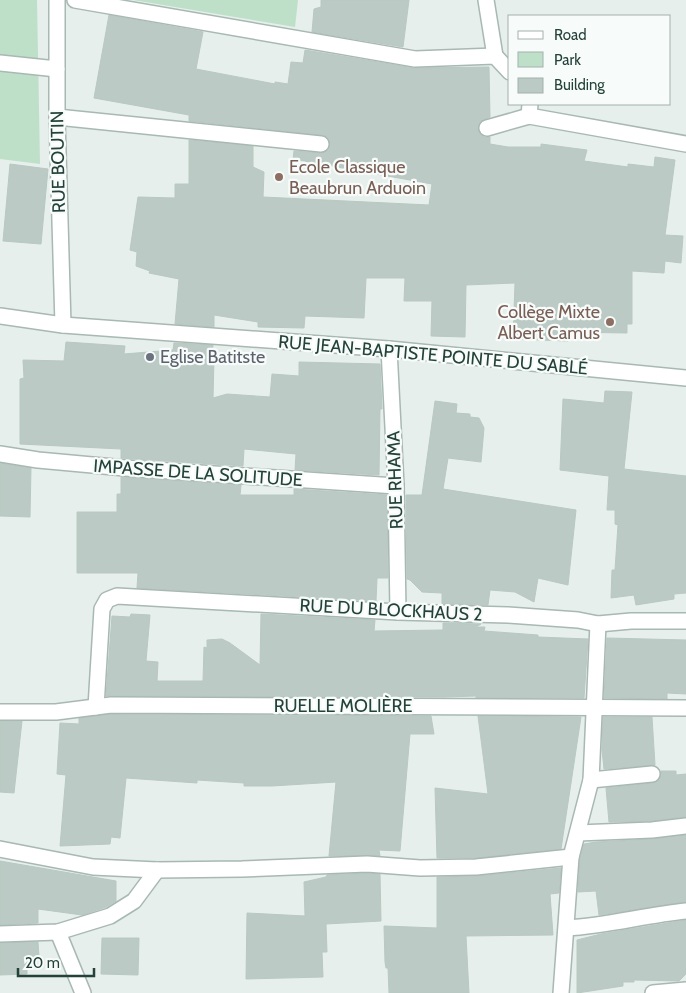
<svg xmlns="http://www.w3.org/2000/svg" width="686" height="993" font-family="Cabin,sans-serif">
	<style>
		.green { fill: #bfe0c8 }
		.building { fill: #bbcac4; stroke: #b8c9c2 }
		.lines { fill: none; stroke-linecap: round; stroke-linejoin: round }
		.lane-casing { stroke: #a8b8b2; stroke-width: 18 }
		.street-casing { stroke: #a8b8b2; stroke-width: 18 }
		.lane { stroke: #fff; stroke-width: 15 }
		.street { stroke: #fff; stroke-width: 15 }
		.education-dot { fill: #8d6e63; stroke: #f7fbf9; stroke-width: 2 }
		.worship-dot { fill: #6b7280; stroke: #f7fbf9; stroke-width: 2 }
		.labels { text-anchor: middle; stroke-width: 4.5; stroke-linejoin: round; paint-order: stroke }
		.street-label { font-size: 18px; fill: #24423a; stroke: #f7fbf9 }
		.education-label { font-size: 18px; fill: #785e54; stroke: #f7fbf9; text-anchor: start }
		.worship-label { font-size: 18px; fill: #5b616d; stroke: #f7fbf9; text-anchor: start }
	</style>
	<rect width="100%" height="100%" fill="#e6efeb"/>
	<!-- green -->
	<g class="green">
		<path d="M0,0H37L40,164L0,159Z"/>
		<path d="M133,0H298L295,27Z"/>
	</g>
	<!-- building -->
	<g class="building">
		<path d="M321,0H409L403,47L312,32L314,9L321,7Z"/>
		<path d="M109,15L203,32L196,69L275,84V82L288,84L291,62L303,63L305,50L414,68L489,67L490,117L480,122L478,130L484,137H490V144L508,147H541V144L587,150L584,161L628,167V164L654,167L655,157L675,160L665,235L683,236L681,263L665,261L664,273L632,271V324H627V333L569,332L568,341L513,339L515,283L466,285L465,337L431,336L432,301H404L405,278H366L364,318L305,316L304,328L258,327V322L214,315V327L175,324L179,279L149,273L150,271L136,266L137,252L130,250L138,197L175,198V184H189V140L253,146V167L264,172L263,197L429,205L432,184L293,159L294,151L320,153L328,150L330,141L327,137L322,135L189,121V115L94,98Z"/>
		<path d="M10,164L48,169L41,244L3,241Z"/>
		<path d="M66,342L125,346L124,354L173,350L174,343L213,345L212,358H214L213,398L227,394L270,397L272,374L299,376V362L380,364L382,409H380L379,475L295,470L296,454L244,449L243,466L121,458V449L20,444V379L24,378L23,360L64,361Z"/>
		<path d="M605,391L632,392L624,469L686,476V593L674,594V599L636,605L634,595L611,598L612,570H615L618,525L615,524V510H607L609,476L560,470L563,399L604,403Z"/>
		<path d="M435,401L457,404L456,413L470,414V417L479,418L484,428L481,462L448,458L443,489L576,510L568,585L538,578L534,602L515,592L490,590L488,605L442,604V593L422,592L410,580L407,579L406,495H422Z"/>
		<path d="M0,463L31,468L30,517L0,516Z"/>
		<path d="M121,477L241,485L240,495H294V489L387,495L388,578H377L376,601L137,588L138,573H77V512H117V494H121Z"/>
		<path d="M131,614L150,615L146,661L158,662L157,681H203L204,647L207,648V640L222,639L230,643L260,665L261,614L375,620L374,631L443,630V623L481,624L476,627H485L484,631L538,635V637L588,639L584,698H476V696L444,697L106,696L112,616L130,617Z"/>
		<path d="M607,638L686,640V694L667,693V699L604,698Z"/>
		<path d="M112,714L431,716L434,734H410L400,851L379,850L380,856H329L336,782L272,786H244V783L197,780V783L126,778L120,838L111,837L110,844L60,846L66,775L57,774L60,723L79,724V718Z"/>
		<path d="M478,716L581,717L561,849L475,858H437L435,788L488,794Z"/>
		<path d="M603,717H652L655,765L604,769L602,750Z"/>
		<path d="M0,721H22L14,793L0,792Z"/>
		<path d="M661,771H676V775L686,774V817L651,821L609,822L606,788L653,783L660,778Z"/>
		<path d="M686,835V902L599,915L596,891L578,892L580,859L584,844L596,842L652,839Z"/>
		<path d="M0,861L116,881V901L106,907L82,915L38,909V923L0,925Z"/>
		<path d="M561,868L559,893L550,894L553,935L466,936L469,993H389L388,968H386L385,962L384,926L437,928V877L477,876Z"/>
		<path d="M367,873L380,874L381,921L326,924L327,952H322L323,977L246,979L247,913L305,916L304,882L326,877L327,875Z"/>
		<path d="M686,920V974L679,981L634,980V982H623V986L577,993V940L601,934Z"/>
		<path d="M102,938H139L138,975L101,974Z"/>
		<path d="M38,942L39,957H27V974L0,975V943Z"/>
	</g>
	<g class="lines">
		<!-- lane casing -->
		<g class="lane-casing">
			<g id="lane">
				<path d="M57,117L321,144"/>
				<path d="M487,128L529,116"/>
			</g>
		</g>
		<!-- street casing -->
		<g class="street-casing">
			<g id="street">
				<path d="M57,0V117L63,325"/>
				<path d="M75,0L415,59L495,56L510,72"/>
				<path d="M486,0L495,56"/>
				<path d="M0,63L57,69"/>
				<path d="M530,104L529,116L686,144"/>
				<path d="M0,316L63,325L389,349L686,378"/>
				<path d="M389,349L396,486L398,612"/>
				<path d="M0,454L38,460L125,468L396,486"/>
				<path d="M96,707L102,609L107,600L117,596L398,612L508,615L578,620L598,624L631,621H686"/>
				<path d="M0,712H56L111,705L686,708"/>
				<path d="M591,780L652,774"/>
				<path d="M578,833L652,830L686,826"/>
				<path d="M0,849L93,867L157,870L242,869L367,864L420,868L476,867L571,857"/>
				<path d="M567,928C607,926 646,915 686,911"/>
				<path d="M58,932L83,993"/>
				<path d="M0,934L58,932L110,916L134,901L157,870"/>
				<path d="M561,993L571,857L591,780L598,624"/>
				<path d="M653,993L686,990"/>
			</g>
		</g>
		<!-- lane -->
		<use href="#lane" class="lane"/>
		<!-- street -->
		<use href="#street" class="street"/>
	</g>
	<!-- markers -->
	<g class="education-dot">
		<circle cx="279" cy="177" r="5"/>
		<circle cx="610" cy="322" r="5"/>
	</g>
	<circle class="worship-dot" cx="150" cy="357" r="5"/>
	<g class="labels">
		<!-- street labels -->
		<g class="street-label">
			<text transform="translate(58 162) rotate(-91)" y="6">RUE BOUTIN</text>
			<text transform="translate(433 355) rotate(5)" y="6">RUE JEAN-BAPTISTE POINTE DU SABLÉ</text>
			<text transform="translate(198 473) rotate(4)" y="6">IMPASSE DE LA SOLITUDE</text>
			<text transform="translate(395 480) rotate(-92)" y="6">RUE RHAMA</text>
			<text transform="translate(391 610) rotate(3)" y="6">RUE DU BLOCKHAUS 2</text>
			<text x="343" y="712">RUELLE MOLIÈRE</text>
		</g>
		<!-- education labels -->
		<g class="education-label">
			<text x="289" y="173">Ecole Classique<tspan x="289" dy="21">Beaubrun Arduoin</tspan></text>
			<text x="600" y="318" text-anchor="end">Collège Mixte<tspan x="600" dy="21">Albert Camus</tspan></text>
		</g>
		<!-- worship labels -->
		<g class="worship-label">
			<text x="160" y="363">Eglise Batitste</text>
		</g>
	</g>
	<!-- legend -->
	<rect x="508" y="15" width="162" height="90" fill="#f7fbf9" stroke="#a3b1ad"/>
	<rect x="518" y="31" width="25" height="8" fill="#ffffff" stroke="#a3b1ad"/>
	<text x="554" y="40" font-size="15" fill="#24423a">Road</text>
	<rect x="518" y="52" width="25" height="15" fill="#bfe0c8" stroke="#a3b1ad"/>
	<text x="554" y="65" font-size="15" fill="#24423a">Park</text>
	<rect x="518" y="78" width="25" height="15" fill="#bbcac4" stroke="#a3b1ad"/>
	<text x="554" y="90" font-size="15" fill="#24423a">Building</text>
	<!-- scale -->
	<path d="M18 968v8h76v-8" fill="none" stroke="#24423a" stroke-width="2.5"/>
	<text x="25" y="968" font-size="15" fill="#24423a" stroke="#f7fbf9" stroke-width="4" paint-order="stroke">20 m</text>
</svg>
